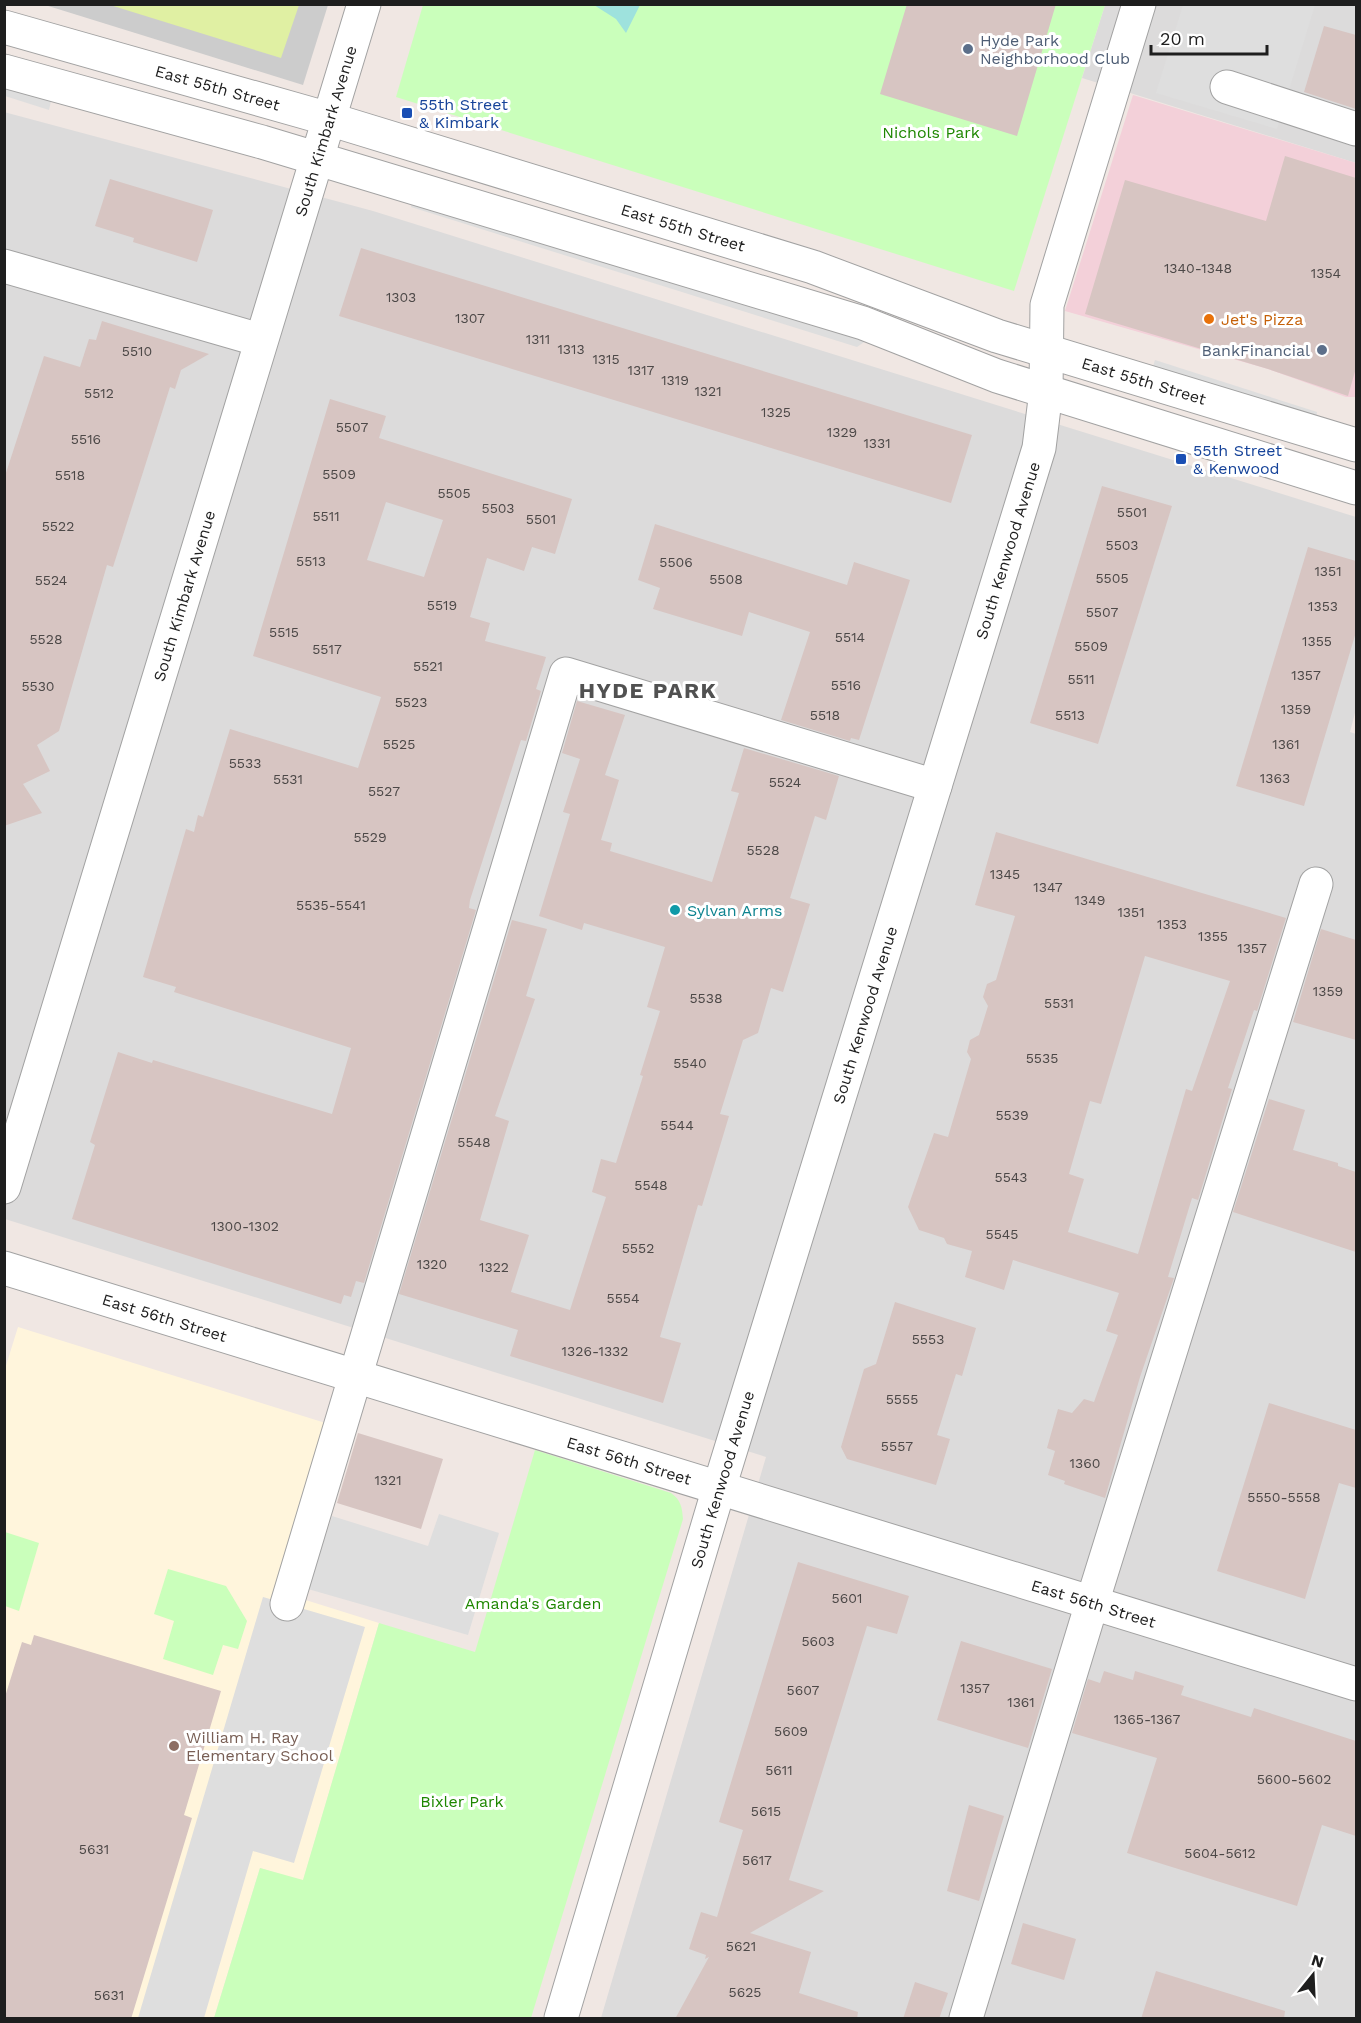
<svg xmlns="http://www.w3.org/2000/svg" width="1361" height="2023" font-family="'Work Sans',sans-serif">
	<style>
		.residential { fill: #dcdbdb }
		.commercial { fill: #f3d0d9 }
		.education { fill: #fff5dc }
		.religious { fill: #ccc }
		.grass { fill: #e0f0a3 }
		.park { fill: #caffbb }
		.parking { fill: #dedede }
		.water { fill: #9ee2dd }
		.building { fill: #d7c5c2; fill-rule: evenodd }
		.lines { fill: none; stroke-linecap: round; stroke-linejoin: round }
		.minor-casing { stroke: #a2a2a2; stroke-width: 35 }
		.minor { stroke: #fff; stroke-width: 33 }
		.service-dot { fill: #5c6f8a; stroke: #fff; stroke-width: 2 }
		.transit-dot { fill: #1a4fb4; stroke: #fff; stroke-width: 2 }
		.food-dot { fill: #e8710a; stroke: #fff; stroke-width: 2 }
		.culture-dot { fill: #0f9aa8; stroke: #fff; stroke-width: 2 }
		.education-dot { fill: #8d6e63; stroke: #fff; stroke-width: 2 }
		.labels { text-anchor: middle; stroke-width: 6; stroke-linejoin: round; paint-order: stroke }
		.number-label { font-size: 14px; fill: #4c4847 }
		.service-label { font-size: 16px; fill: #4e5e75; stroke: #fff; text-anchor: start }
		.street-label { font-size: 16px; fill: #1e1e1e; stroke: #fff }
		.transit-label { font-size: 16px; fill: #164399; stroke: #fff; text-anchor: start }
		.park-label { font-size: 16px; fill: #1e8700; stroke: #fff }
		.food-label { font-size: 16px; fill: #c56008; stroke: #fff; text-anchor: start }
		.culture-label { font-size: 16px; fill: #0d838f; stroke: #fff; text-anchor: start }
		.education-label { font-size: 16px; fill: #785e54; stroke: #fff; text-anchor: start }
		.district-label { font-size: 22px; font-weight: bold; letter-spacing: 1.5px; fill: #515151; stroke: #fff }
	</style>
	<rect width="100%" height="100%" fill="#f0e7e3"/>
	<!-- residential -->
	<g class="residential">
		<path d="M1105,5H1356V163L1082,78Z"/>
		<path d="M4,112L373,211L1356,517V709L1350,732L1356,734V2018H601L766,1457L5,1219Z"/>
	</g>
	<!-- commercial -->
	<path class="commercial" d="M1133,95L1356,163V397H1346L1268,369L1065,311Z"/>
	<!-- education -->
	<path class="education" d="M18,1327L348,1430L296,1597L379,1623L303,1881L260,1868L214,2018H5L4,1372Z"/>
	<!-- religious -->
	<path class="religious" d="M45,5H328L303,85Z"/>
	<!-- grass -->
	<path class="grass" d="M110,5H299L281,58Z"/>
	<!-- park -->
	<g class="park">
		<path d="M423,5H1105L1014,291L396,97Z"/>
		<path d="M535,1450L671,1493C681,1500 682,1507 683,1519L531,2018H214L260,1868L303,1880L379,1623L475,1652Z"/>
		<path d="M5,1532L39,1543L19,1611L5,1606Z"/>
		<path d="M168,1569L226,1586L247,1621L238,1649L223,1645L213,1675L163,1659L174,1621L154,1614Z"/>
	</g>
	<!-- parking -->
	<g class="parking">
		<path d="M1183,5H1315L1277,129L1156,93Z"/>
		<path d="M4,82L52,97L49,110L5,96Z"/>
		<path d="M413,195L870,338L857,347L411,207Z"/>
		<path d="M1155,360L1317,412L1315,425L1151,373Z"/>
		<path d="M439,1514L499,1533L468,1635L308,1589L332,1516L428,1546Z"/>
		<path d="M263,1597L365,1627L294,1863L253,1851L204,2018H138Z"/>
	</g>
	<!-- water -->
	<path class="water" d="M594,5H640L626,33L616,19Z"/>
	<!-- building -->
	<g class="building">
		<path d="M907,4H1056L1017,136L880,94Z"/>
		<path d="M1324,26L1356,35V109L1304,92Z"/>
		<path d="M1285,156L1356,178V368L1348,396L1268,369L1085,314L1125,180L1266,221Z"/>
		<path d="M110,179L213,210L197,262L133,242L134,238L95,226Z"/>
		<path d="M361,248L972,435L951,503L339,316Z"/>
		<path d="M102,321L209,354L181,370L175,389L170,387L113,567L107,565L59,731L37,745L50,771L23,784L42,813L4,826V479L44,356L80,367L89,339L96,340Z"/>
		<path d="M330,399L386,416L379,438L572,499L555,554L532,547L524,571L487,558L470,617L490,623L485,641L546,657L536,689L541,691L526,741L521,740L470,900L469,908L476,910L364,1283L356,1281L351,1297L344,1295L341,1304L72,1219L95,1145L90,1142L118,1052L152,1063L153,1060L332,1114L351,1048L174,992L176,987L143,977L186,829L194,832L198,815L203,817L230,729L358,768L381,697L253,656ZM386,502L443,520L424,577L367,560Z"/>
		<path d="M1102,486L1172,506L1098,744L1030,723Z"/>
		<path d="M655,524L847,585L854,562L910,580L859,740L851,738L850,741L781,720L810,632L749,612L742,636L653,609L660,588L638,580Z"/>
		<path d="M1308,547L1356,561V632L1304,806L1236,786Z"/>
		<path d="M577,701L625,715L605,775L619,780L601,840L612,843L610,851L712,882L739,793L731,791L744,748L839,776L826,820L815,816L790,898L810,904L783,992L771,988L758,1033L743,1040L720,1114L729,1116L702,1206L698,1205L660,1337L681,1343L663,1403L510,1356L518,1330L399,1294L512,920L547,929L526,996L535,999L495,1116L509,1121L480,1220L529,1235L511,1292L570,1310L606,1197L592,1192L601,1159L616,1163L643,1076L640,1075L660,1011L647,1007L665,947L584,923L582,930L539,916L570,814L563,812L580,759L562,753Z"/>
		<path d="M996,832L1286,918L1257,1011L1254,1010L1228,1088L1232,1089L1198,1200L1192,1198L1168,1277L1174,1278L1140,1377L1105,1498L1064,1484L1065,1481L1048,1475L1055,1451L1047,1448L1058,1409L1072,1413L1084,1399L1094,1402L1118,1335L1106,1331L1119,1293L1013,1260L1004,1290L965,1277L972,1251L947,1244L944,1238L919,1230L908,1207L934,1133L948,1137L971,1059L967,1052L970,1040L979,1035L988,1006L983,997L987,984L996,980L1015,916L975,905ZM1145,956L1230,981L1192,1091L1186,1089L1138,1254L1068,1232L1084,1179L1069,1174L1090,1101L1101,1104Z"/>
		<path d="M1321,929L1356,940V1040L1293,1022Z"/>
		<path d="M1269,1099L1305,1110L1293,1150L1338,1163V1166L1356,1172V1252L1233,1212Z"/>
		<path d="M895,1302L976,1328L962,1376L956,1374L937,1435L950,1439L936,1485L847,1459L841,1447L864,1369L876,1364Z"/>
		<path d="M1269,1403L1356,1430V1488L1339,1483L1305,1599L1217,1571Z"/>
		<path d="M358,1433L443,1459L421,1529L337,1503Z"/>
		<path d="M798,1562L909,1596L897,1634L867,1626L789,1880L824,1891L750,1933L811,1952L799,1993L858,2012L857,2019H675L709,1957L705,1959L706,1955L689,1949L701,1912L717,1917L743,1830L719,1822Z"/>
		<path d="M34,1635L221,1691L184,1815L192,1818L131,2019H4V1700L22,1642L31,1645Z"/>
		<path d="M961,1641L1052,1669L1028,1748L937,1720Z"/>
		<path d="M1104,1671L1133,1680L1135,1671L1184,1686L1181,1695L1251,1717L1254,1708L1356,1741V1836L1322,1825L1297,1906L1127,1853L1157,1758L1072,1733L1088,1679L1100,1683Z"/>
		<path d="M969,1805L1004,1816L979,1901L947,1891Z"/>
		<path d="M1023,1923L1076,1939L1064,1980L1011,1964Z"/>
		<path d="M1156,1971L1285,2011L1284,2019H1141Z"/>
		<path d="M915,1982L948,1993L939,2019H903Z"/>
	</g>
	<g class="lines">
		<!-- minor casing -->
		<g class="minor-casing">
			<g id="minor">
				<path id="s1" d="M4,27L329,119L813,267L997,336L1356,445"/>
				<path d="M4,71L262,142L863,323L997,376L1356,488"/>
				<path d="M1227,87L1356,129"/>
				<path d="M4,266L260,340"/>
				<path id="s2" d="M4,1187L364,4"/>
				<path id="s3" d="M4,1268L1356,1684"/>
				<path d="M287,1604L566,674L935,786"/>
				<path id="s4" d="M561,2018L719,1488L1039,448L1046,391L1047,305L1139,4"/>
				<path d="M966,2018L1092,1603L1316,884"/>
			</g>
		</g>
		<!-- minor -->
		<use href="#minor" class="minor"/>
	</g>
	<!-- markers -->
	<g class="service-dot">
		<circle cx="968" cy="49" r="6"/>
		<circle cx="1322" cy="350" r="6"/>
	</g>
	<g class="transit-dot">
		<rect x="401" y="107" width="12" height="12" rx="3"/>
		<rect x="1175" y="453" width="12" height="12" rx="3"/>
	</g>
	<circle class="food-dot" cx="1209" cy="319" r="6"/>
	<circle class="culture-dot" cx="675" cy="910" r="6"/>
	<circle class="education-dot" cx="174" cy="1746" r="6"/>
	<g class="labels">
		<!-- number labels -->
		<g class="number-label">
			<text x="1198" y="273">1340-1348</text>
			<text x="1326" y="278">1354</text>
			<text x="401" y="302">1303</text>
			<text x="470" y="323">1307</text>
			<text x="538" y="344">1311</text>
			<text x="571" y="354">1313</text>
			<text x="137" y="356">5510</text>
			<text x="606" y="364">1315</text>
			<text x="641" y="375">1317</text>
			<text x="675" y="385">1319</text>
			<text x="708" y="396">1321</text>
			<text x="99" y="398">5512</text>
			<text x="776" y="417">1325</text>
			<text x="352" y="432">5507</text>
			<text x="842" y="437">1329</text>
			<text x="86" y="444">5516</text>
			<text x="877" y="448">1331</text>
			<text x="339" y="479">5509</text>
			<text x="70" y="480">5518</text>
			<text x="454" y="498">5505</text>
			<text x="498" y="513">5503</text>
			<text x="1132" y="517">5501</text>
			<text x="326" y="521">5511</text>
			<text x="541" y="524">5501</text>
			<text x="58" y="531">5522</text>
			<text x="1122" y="550">5503</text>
			<text x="311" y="566">5513</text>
			<text x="676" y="567">5506</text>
			<text x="1328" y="576">1351</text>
			<text x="1112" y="583">5505</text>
			<text x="726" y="584">5508</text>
			<text x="51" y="585">5524</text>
			<text x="442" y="610">5519</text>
			<text x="1323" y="611">1353</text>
			<text x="1102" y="617">5507</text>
			<text x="284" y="637">5515</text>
			<text x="850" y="642">5514</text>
			<text x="46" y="644">5528</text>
			<text x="1317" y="646">1355</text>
			<text x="1091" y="651">5509</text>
			<text x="327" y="654">5517</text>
			<text x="428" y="671">5521</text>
			<text x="1306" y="680">1357</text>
			<text x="1081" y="684">5511</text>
			<text x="846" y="690">5516</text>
			<text x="38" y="691">5530</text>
			<text x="411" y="707">5523</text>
			<text x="1296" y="714">1359</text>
			<text x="825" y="720">5518</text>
			<text x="1070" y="720">5513</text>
			<text x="399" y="749">5525</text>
			<text x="1286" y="749">1361</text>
			<text x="245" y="768">5533</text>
			<text x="1275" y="783">1363</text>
			<text x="288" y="784">5531</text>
			<text x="785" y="787">5524</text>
			<text x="384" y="796">5527</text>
			<text x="370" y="842">5529</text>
			<text x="763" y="855">5528</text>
			<text x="1005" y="879">1345</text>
			<text x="1048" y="892">1347</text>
			<text x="1090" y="905">1349</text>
			<text x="331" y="910">5535-5541</text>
			<text x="1131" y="917">1351</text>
			<text x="1172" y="929">1353</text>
			<text x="1213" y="941">1355</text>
			<text x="1252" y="953">1357</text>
			<text x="1328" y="996">1359</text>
			<text x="706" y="1003">5538</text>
			<text x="1059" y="1008">5531</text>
			<text x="1042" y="1063">5535</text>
			<text x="690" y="1068">5540</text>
			<text x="1012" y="1120">5539</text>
			<text x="677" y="1130">5544</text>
			<text x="474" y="1147">5548</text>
			<text x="1011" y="1182">5543</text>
			<text x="651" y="1190">5548</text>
			<text x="245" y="1231">1300-1302</text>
			<text x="1002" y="1239">5545</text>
			<text x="638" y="1253">5552</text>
			<text x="432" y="1269">1320</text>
			<text x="494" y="1272">1322</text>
			<text x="623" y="1303">5554</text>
			<text x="928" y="1344">5553</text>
			<text x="595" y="1356">1326-1332</text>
			<text x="902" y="1404">5555</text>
			<text x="897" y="1451">5557</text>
			<text x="1085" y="1468">1360</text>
			<text x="388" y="1485">1321</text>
			<text x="1284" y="1502">5550-5558</text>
			<text x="847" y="1603">5601</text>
			<text x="818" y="1646">5603</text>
			<text x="975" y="1693">1357</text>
			<text x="803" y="1695">5607</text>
			<text x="1021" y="1707">1361</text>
			<text x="1147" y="1724">1365-1367</text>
			<text x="791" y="1736">5609</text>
			<text x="779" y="1775">5611</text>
			<text x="1294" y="1784">5600-5602</text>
			<text x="766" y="1816">5615</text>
			<text x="94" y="1854">5631</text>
			<text x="1220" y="1858">5604-5612</text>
			<text x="757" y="1865">5617</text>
			<text x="741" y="1951">5621</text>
			<text x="745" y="1997">5625</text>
			<text x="109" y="2000">5631</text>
		</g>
		<!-- service labels -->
		<g class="service-label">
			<text x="980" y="46">Hyde Park<tspan x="980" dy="18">Neighborhood Club</tspan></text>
			<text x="1310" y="356" text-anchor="end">BankFinancial</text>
		</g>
		<!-- street labels -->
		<g class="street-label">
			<text dy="6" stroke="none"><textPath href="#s1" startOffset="222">East 55th Street</textPath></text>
			<text dy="6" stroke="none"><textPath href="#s2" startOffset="1104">South Kimbark Avenue</textPath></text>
			<text dy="6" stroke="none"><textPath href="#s1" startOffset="708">East 55th Street</textPath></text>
			<text dy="6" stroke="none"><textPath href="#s1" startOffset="1194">East 55th Street</textPath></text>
			<text dy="6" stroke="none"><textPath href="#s4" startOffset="1534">South Kenwood Avenue</textPath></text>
			<text dy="6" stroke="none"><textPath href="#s2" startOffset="618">South Kimbark Avenue</textPath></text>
			<text dy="6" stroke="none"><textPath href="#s4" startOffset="1048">South Kenwood Avenue</textPath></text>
			<text dy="6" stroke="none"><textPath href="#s3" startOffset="168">East 56th Street</textPath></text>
			<text dy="6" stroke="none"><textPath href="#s3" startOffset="654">East 56th Street</textPath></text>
			<text dy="6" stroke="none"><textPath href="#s4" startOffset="562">South Kenwood Avenue</textPath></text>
			<text dy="6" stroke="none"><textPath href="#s3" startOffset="1140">East 56th Street</textPath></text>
		</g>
		<!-- transit labels -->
		<g class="transit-label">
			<text x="419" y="110">55th Street<tspan x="419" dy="18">&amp; Kimbark</tspan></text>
			<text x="1193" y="456">55th Street<tspan x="1193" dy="18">&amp; Kenwood</tspan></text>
		</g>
		<!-- park labels -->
		<g class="park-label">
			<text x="931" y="138">Nichols Park</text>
			<text x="533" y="1609">Amanda's Garden</text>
			<text x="462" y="1807">Bixler Park</text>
		</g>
		<!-- food labels -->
		<g class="food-label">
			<text x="1221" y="325">Jet's Pizza</text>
		</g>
		<!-- culture labels -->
		<g class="culture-label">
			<text x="687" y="916">Sylvan Arms</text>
		</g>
		<!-- education labels -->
		<g class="education-label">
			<text x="186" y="1743">William H. Ray<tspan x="186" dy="18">Elementary School</tspan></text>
		</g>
		<!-- district labels -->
		<g class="district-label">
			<text x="648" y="698">HYDE PARK</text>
		</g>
	</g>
	<!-- border -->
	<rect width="1361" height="2023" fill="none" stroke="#1e1e1e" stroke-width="12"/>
	<!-- north arrow -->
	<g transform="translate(1313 1975) rotate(18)" stroke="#ffffff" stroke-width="4.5" paint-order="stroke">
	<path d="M0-4.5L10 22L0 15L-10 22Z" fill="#1e1e1e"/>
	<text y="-9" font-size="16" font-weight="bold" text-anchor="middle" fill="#1e1e1e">N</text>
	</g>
	<!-- scale -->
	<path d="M1151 45v9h116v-9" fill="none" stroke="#1e1e1e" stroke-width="3"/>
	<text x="1160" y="45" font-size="18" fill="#1e1e1e" stroke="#ffffff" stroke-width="4.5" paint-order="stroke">20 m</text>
</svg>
